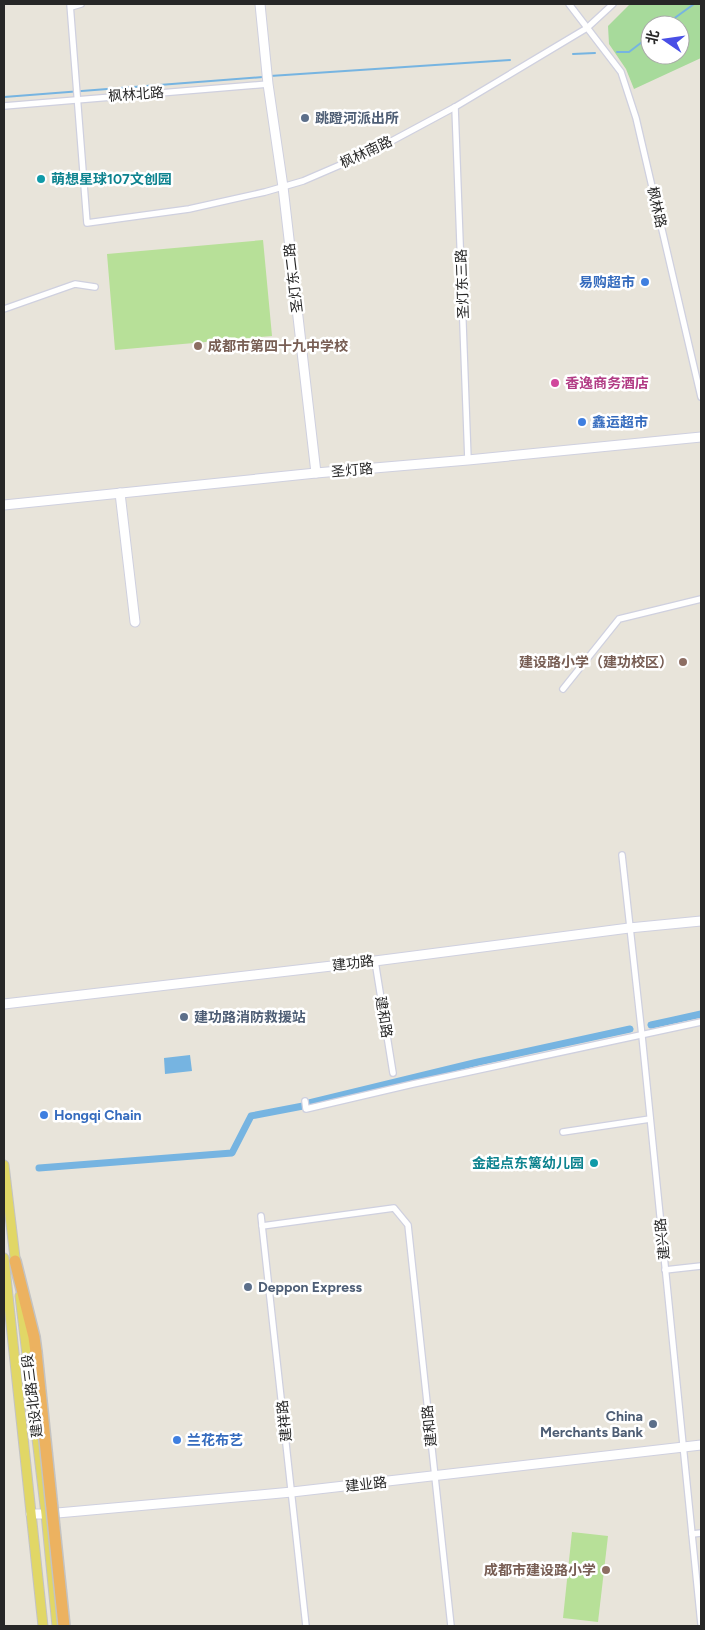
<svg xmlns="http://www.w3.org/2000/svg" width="705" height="1630" font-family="Figtree,'Noto Sans SC',sans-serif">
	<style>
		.green { fill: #a7da9b; fill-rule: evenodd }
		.pitch { fill: #b7e098 }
		.water { fill: #76b4e1 }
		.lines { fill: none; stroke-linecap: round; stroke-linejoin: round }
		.stream { stroke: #76b4e1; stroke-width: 2 }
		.canal { stroke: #76b4e1; stroke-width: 7 }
		.street-casing { stroke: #cfd0df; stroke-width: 8 }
		.secondary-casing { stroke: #cfd0df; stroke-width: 11 }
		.primary-casing { stroke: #c3c3c3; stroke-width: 11 }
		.highway-casing { stroke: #c3c3c3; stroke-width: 14 }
		.street { stroke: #fff; stroke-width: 5.5 }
		.secondary { stroke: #fff; stroke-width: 9 }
		.primary { stroke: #e1d766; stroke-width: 9 }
		.highway { stroke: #ecb260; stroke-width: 11 }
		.highway-bridge-casing { stroke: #c3c3c3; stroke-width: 14; stroke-linecap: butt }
		.highway-bridge { stroke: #ecb260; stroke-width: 11 }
		.service-dot { fill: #5c6f8a; stroke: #fff; stroke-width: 2 }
		.culture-dot { fill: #0f9aa8; stroke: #fff; stroke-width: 2 }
		.shop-dot { fill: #3f7fe0; stroke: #fff; stroke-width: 2 }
		.education-dot { fill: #8d6e63; stroke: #fff; stroke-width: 2 }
		.hotel-dot { fill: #d1479c; stroke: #fff; stroke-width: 2 }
		.labels { text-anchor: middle; stroke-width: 5; stroke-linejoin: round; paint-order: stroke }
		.street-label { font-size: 14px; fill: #272727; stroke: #fff }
		.service-label { font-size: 14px; font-weight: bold; fill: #4e5e75; stroke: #fff; text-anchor: start }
		.culture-label { font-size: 14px; font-weight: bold; fill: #0d838f; stroke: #fff; text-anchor: start }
		.shop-label { font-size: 14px; font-weight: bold; fill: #366cbe; stroke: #fff; text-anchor: start }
		.education-label { font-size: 14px; font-weight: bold; fill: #785e54; stroke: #fff; text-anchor: end }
		.hotel-label { font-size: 14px; font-weight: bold; fill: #b23c85; stroke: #fff; text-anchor: start }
	</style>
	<rect width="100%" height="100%" fill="#e8e4da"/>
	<!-- green -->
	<path class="green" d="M630,4H701V58L634,89L626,69L609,44L608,26ZM650,25H680V55H650Z"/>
	<!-- pitch -->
	<g class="pitch">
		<path d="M263,240L272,336L115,350L107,254Z"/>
		<path d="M572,1532L608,1536L598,1622L563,1618Z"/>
	</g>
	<!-- water -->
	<path class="water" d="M190,1055L192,1071L165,1074L164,1058Z"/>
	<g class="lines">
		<!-- stream -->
		<g class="stream">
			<path d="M665,25L694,4"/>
			<path d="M617,52H629L650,36"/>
			<path d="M573,54L595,53"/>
			<path d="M270,76L510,60"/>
			<path d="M4,97L263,77"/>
		</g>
		<!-- canal -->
		<g class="canal">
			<path d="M651,1025L701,1014"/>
			<path d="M309,1103L478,1062L630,1029"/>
			<path d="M39,1168L232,1153L251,1116L303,1106"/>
		</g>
		<!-- street casing -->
		<g class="street-casing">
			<g id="street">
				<path d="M70,4L87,223L189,209L265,192L303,181L375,150L455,107L587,28L613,4"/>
				<path d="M569,4L621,72L636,118L701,397"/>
				<path d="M71,7L81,4"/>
				<path d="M4,106L268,84"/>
				<path d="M455,107L468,460"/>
				<path d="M4,309L75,284L95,287"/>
				<path d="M563,689L619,619L701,599"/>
				<path d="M622,855L642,1036L701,1624"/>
				<path d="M375,961L393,1073"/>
				<path d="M305,1101L306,1109L413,1084L701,1022"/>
				<path d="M563,1132L650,1119"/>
				<path d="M261,1216L306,1626"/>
				<path d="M262,1226L394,1208L408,1225L451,1626"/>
				<path d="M665,1270L701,1266"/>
				<path d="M692,1534L701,1533"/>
			</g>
		</g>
		<!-- secondary casing -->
		<g class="secondary-casing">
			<g id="secondary">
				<path d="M260,4L268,84L283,187L316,473"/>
				<path d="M120,493L135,622"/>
				<path d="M4,505L316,473L468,460L701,437"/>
				<path d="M4,1004L375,961L629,928L701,921"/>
				<path d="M31,1514H46L292,1492L701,1445"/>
			</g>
		</g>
		<!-- primary casing -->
		<g class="primary-casing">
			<g id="primary">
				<path d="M4,1165L16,1266"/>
				<path d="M4,1258L43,1626"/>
				<path d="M20,1296L46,1514L57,1626"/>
			</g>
		</g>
		<!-- highway casing -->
		<g class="highway-casing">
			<path id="highway" d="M15,1261L34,1337L36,1352"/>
		</g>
		<!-- street -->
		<use href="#street" class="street"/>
		<!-- secondary -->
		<use href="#secondary" class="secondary"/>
		<!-- primary -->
		<use href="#primary" class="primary"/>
		<!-- highway -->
		<use href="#highway" class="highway"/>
		<!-- highway-bridge casing -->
		<g class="highway-bridge-casing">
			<path id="highway-bridge" d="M36,1352L64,1626"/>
		</g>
		<!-- highway-bridge -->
		<use href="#highway-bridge" class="highway-bridge"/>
	</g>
	<!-- markers -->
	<g class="service-dot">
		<circle cx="305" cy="118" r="5"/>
		<circle cx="184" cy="1017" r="5"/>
		<circle cx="248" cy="1287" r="5"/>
		<circle cx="653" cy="1424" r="5"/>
	</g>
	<g class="culture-dot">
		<circle cx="41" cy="179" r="5"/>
		<circle cx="594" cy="1163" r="5"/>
	</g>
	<g class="shop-dot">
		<circle cx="645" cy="282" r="5"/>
		<circle cx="582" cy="422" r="5"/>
		<circle cx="44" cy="1115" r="5"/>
		<circle cx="177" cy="1440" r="5"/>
	</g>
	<g class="education-dot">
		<circle cx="198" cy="346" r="5"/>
		<circle cx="683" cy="662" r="5"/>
		<circle cx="606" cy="1570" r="5"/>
	</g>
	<circle class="hotel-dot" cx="555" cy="383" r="5"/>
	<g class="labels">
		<!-- street labels -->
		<g class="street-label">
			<text transform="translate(136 94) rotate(-4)" y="5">枫林北路</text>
			<text transform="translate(366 152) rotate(-25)" y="5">枫林南路</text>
			<text transform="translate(657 207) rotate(77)" y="5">枫林路</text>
			<text transform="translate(293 278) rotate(-97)" y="5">圣灯东二路</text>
			<text transform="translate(462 284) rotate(-92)" y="5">圣灯东三路</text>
			<text transform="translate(352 470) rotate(-5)" y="5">圣灯路</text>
			<text transform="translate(353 963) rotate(-7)" y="5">建功路</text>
			<text transform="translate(384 1017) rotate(81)" y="5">建和路</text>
			<text transform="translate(662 1239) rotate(-96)" y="5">建兴路</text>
			<text transform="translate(32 1396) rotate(-97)" y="5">建设北路三段</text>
			<text transform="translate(284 1421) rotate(-96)" y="5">建祥路</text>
			<text transform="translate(429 1426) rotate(-96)" y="5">建和路</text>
			<text transform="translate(366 1484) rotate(-6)" y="5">建业路</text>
		</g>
		<!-- service labels -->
		<g class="service-label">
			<text x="315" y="123">跳蹬河派出所</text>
			<text x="194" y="1022">建功路消防救援站</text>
			<text x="258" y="1292">Deppon Express</text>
			<text x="643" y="1421" text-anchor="end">China<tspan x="643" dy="16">Merchants Bank</tspan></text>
		</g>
		<!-- culture labels -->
		<g class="culture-label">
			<text x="51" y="184">萌想星球107文创园</text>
			<text x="584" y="1168" text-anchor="end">金起点东篱幼儿园</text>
		</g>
		<!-- shop labels -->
		<g class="shop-label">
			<text x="635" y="287" text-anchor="end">易购超市</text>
			<text x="592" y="427">鑫运超市</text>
			<text x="54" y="1120">Hongqi Chain</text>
			<text x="187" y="1445">兰花布艺</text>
		</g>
		<!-- education labels -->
		<g class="education-label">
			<text x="208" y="351" text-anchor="start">成都市第四十九中学校</text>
			<text x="673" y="667">建设路小学（建功校区）</text>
			<text x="596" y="1575">成都市建设路小学</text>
		</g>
		<!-- hotel labels -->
		<g class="hotel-label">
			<text x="565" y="388">香逸商务酒店</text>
		</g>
	</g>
	<!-- border -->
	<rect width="705" height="1630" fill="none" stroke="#272727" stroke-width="10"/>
	<!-- north arrow -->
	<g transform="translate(665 40) rotate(283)"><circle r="24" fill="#ffffff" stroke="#a9a9a9"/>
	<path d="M0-4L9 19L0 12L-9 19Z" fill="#494fe6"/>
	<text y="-8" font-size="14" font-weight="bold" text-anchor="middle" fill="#272727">北</text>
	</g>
</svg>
